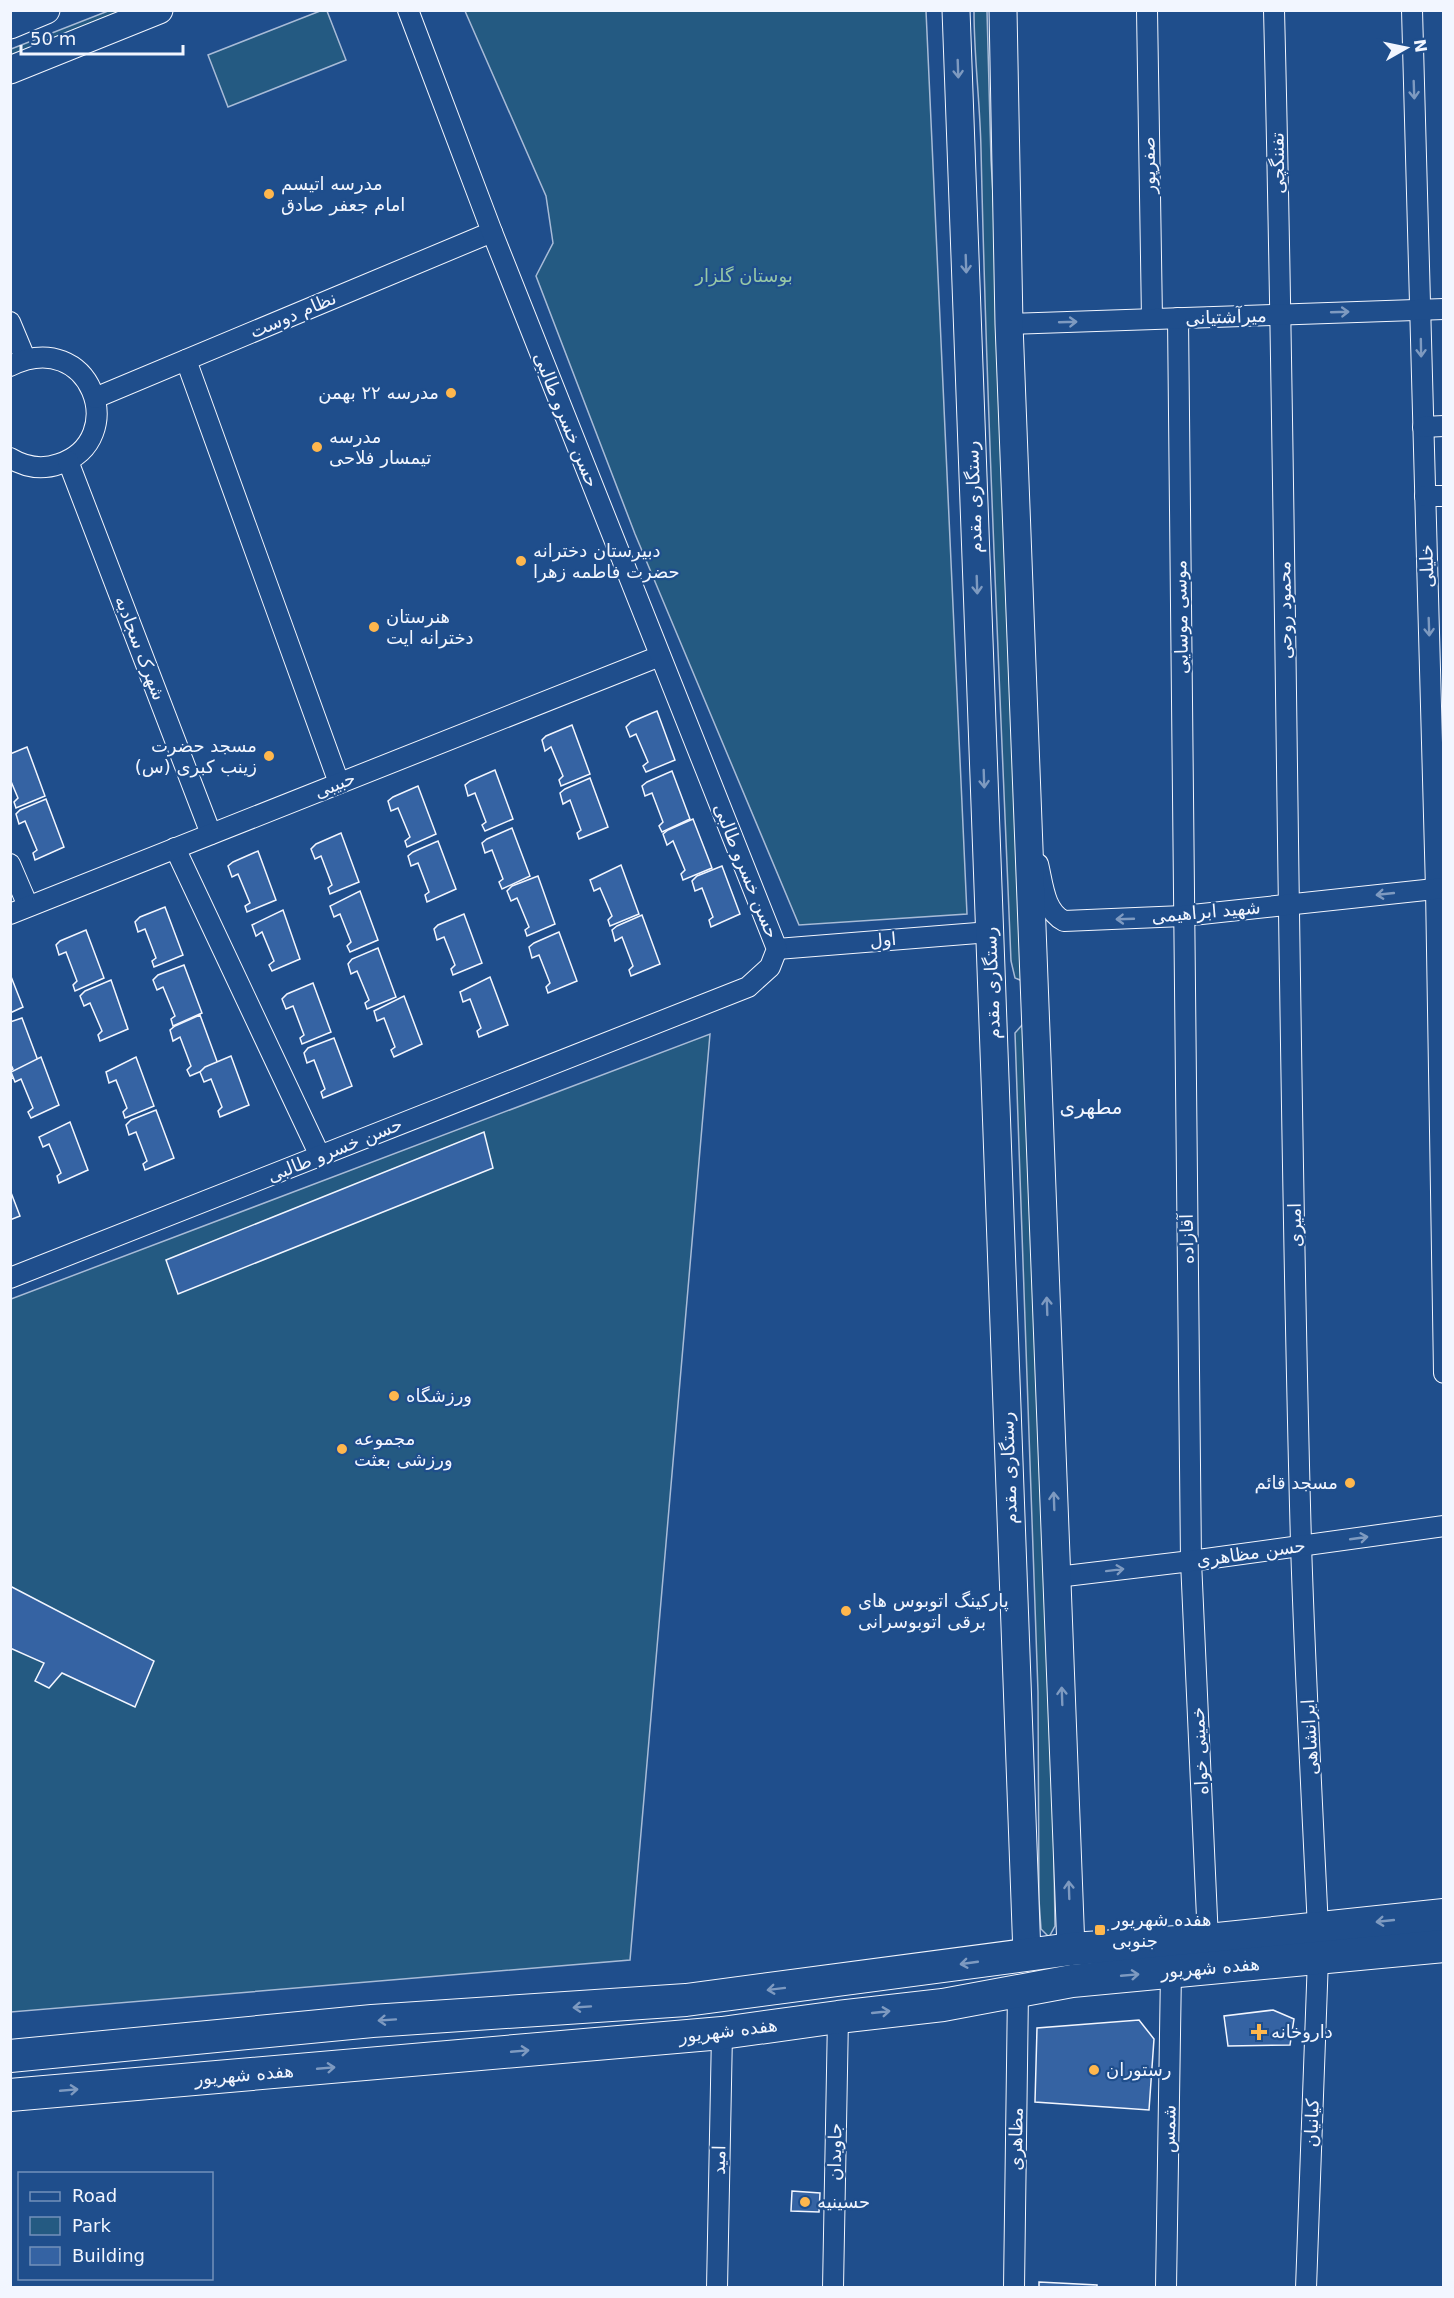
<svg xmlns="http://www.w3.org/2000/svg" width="1454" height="2298" font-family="'DejaVu Sans',Vazirmatn,sans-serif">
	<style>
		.green { fill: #245a82; stroke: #a8bbd7; stroke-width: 1.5 }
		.building { fill: #3563a3; stroke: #f2f6ff; stroke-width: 1.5 }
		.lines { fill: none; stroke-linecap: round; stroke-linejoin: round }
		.minor-casing { stroke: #f2f6ff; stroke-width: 22 }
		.secondary-casing { stroke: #f2f6ff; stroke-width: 29 }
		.primary-casing { stroke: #f2f6ff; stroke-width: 34 }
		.minor { stroke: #1f4e8c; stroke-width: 20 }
		.secondary { stroke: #1f4e8c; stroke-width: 27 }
		.primary { stroke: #1f4e8c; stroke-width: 32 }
		.oneway { stroke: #7e9ac0 }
		.poi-dot { fill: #ffb74d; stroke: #1f4e8c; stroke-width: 2 }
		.labels { text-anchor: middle; stroke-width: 4.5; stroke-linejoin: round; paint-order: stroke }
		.street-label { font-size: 18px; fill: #f2f6ff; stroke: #1f4e8c }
		.poi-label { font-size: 18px; fill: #f2f6ff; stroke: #1f4e8c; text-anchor: start }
		.park-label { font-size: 18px; fill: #97c8a6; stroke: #1f4e8c }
		.neighbourhood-label { font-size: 20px; fill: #f2f6ff; stroke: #1f4e8c }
	</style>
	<rect width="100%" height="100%" fill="#1f4e8c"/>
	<!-- green -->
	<g class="green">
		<path d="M108,11H136L11,59V49Z"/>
		<path d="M327,11L346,60L228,107L208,55L320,11Z"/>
		<path d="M465,11H926L967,914L799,925L635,534L536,276L553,243L546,196Z"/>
		<path d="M974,11H987L991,160L999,301L1025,982L1015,978L1011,961C1000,690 987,419 981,149C980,102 974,57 974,11Z"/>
		<path d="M1022,1025L1028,1031L1053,1793L1055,1926L1049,1937L1041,1929L1039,1900L1038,1692L1015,1033Z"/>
		<path d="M710,1034L630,1960L11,2012V1299Z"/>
	</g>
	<!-- building -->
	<g class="building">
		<path d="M657,711L675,760L646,772L643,766L648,762L636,734L630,737L626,727L631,722Z"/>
		<path d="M572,725L590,774L561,786L559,780L563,776L551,747L545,751L542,740L546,736Z"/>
		<path d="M27,747L45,796L16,808L14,802L18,798L10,779V754Z"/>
		<path d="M495,770L513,819L485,831L482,825L486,822L475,793L468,796L465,785L470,781Z"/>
		<path d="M672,771L690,819L662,832L659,826L663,822L652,793L645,796L642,786L647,782Z"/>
		<path d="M590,778L608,827L579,839L577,833L581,830L570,800L563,804L560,793L565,789Z"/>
		<path d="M418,786L436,834L407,847L405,841L410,837L398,808L391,811L388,801L393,797Z"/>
		<path d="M46,799L64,847L35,860L33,853L37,850L25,821L19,824L16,814L20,810Z"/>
		<path d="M693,819L712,868L683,880L681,874L685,870L673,841L667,845L663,834L668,830Z"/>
		<path d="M512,828L530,876L502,889L499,882L503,879L492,850L485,853L482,843L487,839Z"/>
		<path d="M341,833L359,882L330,894L328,888L332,885L321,856L315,859L311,849L316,844Z"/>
		<path d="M438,841L456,889L427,902L425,895L429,892L418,863L411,866L408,856L413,852Z"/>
		<path d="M258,851L276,900L247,912L245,906L250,903L238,874L232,877L228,866L233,862Z"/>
		<path d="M621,865L639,914L610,926L608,920L612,916L600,888L594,891L590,880Z"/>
		<path d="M722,866L740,914L711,927L709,920L713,917L702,888L695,891L692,881L697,876Z"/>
		<path d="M538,876L555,924L527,936L525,930L529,927L517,898L511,901L507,891L512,886Z"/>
		<path d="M360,891L378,940L350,952L347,946L351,942L340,914L334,917L330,906Z"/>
		<path d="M165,907L183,955L154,967L152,961L156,958L145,929L138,932L135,922L140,917Z"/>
		<path d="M283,910L300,959L272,971L269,965L274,961L262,932L256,936L252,925Z"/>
		<path d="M464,914L482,963L453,975L451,969L455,965L444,937L437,940L434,929L438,925Z"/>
		<path d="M642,915L660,964L631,976L629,970L633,966L622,937L615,941L612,930L617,926Z"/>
		<path d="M86,930L104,978L75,991L73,985L77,981L66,952L59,955L56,945L60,941Z"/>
		<path d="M559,932L577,981L548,993L546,987L550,983L539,955L532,958L529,947L534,943Z"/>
		<path d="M378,948L396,997L367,1009L365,1003L369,1000L357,971L351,974L348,964L352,959Z"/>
		<path d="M184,965L202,1013L173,1026L171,1019L175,1016L163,987L157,990L153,980L158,975Z"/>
		<path d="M10,974L23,1007L10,1013Z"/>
		<path d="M490,977L508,1025L479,1037L477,1031L481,1028L470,999L463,1002L460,992Z"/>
		<path d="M111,980L128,1029L100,1041L98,1035L102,1031L90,1003L84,1006L80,996L85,991Z"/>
		<path d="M313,983L331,1032L302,1044L300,1038L304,1035L293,1006L286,1009L282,999L287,994Z"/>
		<path d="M404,996L422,1044L394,1057L391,1050L395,1047L384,1018L377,1021L374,1011Z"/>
		<path d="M200,1015L218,1064L190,1076L187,1070L191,1066L180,1037L173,1041L170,1030L175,1026Z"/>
		<path d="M22,1018L40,1066L11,1079L10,1071L13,1069L10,1063V1022Z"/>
		<path d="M334,1038L352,1086L323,1098L321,1092L325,1089L314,1060L307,1063L304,1053L308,1048Z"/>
		<path d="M231,1056L249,1105L220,1117L218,1111L222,1107L211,1079L204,1082L200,1072L205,1067Z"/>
		<path d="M41,1057L59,1105L31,1118L28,1112L33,1108L21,1079L15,1082L11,1072Z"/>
		<path d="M136,1057L154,1106L125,1118L123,1112L127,1108L116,1080L109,1083L106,1072Z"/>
		<path d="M156,1110L174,1158L145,1170L143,1164L147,1161L136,1132L129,1135L126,1125L131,1120Z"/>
		<path d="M70,1122L88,1170L59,1183L57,1176L61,1173L49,1144L43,1147L39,1137Z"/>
		<path d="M484,1132L493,1168L178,1294L166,1260Z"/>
		<path d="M10,1190L20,1216L10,1220Z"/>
		<path d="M10,1586L154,1661L135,1707L62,1673L49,1688L35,1681L44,1663L10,1648Z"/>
		<path d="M1273,2010L1294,2019L1290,2045L1228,2046L1224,2016Z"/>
		<path d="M1139,2020L1154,2039L1149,2110L1035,2102L1037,2028Z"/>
		<path d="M792,2191L820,2193L819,2212L791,2211Z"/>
		<path d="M1039,2282L1097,2285V2288H1039Z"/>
	</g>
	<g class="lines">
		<!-- minor casing -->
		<g class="minor-casing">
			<g id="minor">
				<path d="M1147,10L1152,319"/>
				<path d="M1274,10C1287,521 1287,1032 1301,1543C1305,1672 1312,1800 1318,1929"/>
				<path d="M1412,10L1436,889L1444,1373"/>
				<path d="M1178,318L1191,1561L1208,1940"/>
				<path d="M10,322L25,358"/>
				<path d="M1009,324L1444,309"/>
				<path d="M186,360L339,783"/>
				<path d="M10,366C91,326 131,440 59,464C42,470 25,467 10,458"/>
				<path d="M95,398L492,232"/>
				<path d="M1423,427L1444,426"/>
				<path d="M68,461L211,834"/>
				<path d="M1425,496H1444"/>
				<path d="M175,848L320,1156"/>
				<path d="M10,864L28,906"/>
				<path d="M1038,864C1043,884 1044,911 1064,921L1183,916L1444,888"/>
				<path d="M10,914L660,656"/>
				<path d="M777,949L990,932"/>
				<path d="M10,1278L748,987L770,967L777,949L492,232L408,10"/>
				<path d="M1057,1577L1191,1561L1444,1526"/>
				<path d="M717,2288L722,2033"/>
				<path d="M833,2288L838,2017"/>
				<path d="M1014,2288L1018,1991"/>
				<path d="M1166,2288L1171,1971"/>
				<path d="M1306,2288L1318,1958"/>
			</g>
		</g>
		<!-- secondary casing -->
		<g class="secondary-casing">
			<g id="secondary">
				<path d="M956,10L1027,1955"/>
				<path d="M1003,10L1009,324L1071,1949"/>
				<path d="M10,25L46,10"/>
				<path d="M10,70L159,10"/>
			</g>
		</g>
		<!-- primary casing -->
		<g class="primary-casing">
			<g id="primary">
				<path d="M10,2056L372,2021L686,2000L1071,1949L1208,1940L1444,1915"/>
				<path d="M10,2095L722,2033L838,2017L943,2005L1072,1981L1444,1946"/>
			</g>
		</g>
		<!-- minor -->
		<use href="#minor" class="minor"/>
		<!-- secondary -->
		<use href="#secondary" class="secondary"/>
		<!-- primary -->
		<use href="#primary" class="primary"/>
	</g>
	<!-- one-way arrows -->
	<defs><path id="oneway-shaft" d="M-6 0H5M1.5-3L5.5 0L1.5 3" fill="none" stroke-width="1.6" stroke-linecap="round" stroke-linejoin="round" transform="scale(1.5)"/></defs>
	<g class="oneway">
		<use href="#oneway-shaft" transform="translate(958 69) rotate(88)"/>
		<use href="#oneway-shaft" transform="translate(1414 90) rotate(88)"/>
		<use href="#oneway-shaft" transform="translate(966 264) rotate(88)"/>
		<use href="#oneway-shaft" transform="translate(1340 312) rotate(-2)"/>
		<use href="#oneway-shaft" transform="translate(1068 322) rotate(-2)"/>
		<use href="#oneway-shaft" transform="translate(1421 348) rotate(89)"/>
		<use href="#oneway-shaft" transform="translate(977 585) rotate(88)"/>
		<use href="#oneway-shaft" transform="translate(1429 627) rotate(88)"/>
		<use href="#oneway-shaft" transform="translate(984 779) rotate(88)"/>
		<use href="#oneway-shaft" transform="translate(1385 894) rotate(174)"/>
		<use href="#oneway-shaft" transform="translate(1125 919) rotate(178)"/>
		<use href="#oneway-shaft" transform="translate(1047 1306) rotate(-92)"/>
		<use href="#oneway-shaft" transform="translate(1054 1501) rotate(-92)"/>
		<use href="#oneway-shaft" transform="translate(1359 1538) rotate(-8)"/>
		<use href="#oneway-shaft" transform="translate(1115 1570) rotate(-7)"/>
		<use href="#oneway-shaft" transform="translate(1062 1696) rotate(-92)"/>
		<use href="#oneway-shaft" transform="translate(1069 1890) rotate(-92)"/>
		<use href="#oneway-shaft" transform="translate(1385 1921) rotate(174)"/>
		<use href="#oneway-shaft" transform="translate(969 1963) rotate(172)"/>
		<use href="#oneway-shaft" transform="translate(1130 1975) rotate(-5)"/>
		<use href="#oneway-shaft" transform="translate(776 1989) rotate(173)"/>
		<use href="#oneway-shaft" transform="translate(582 2007) rotate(176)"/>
		<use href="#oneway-shaft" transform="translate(881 2012) rotate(-6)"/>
		<use href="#oneway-shaft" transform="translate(387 2020) rotate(176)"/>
		<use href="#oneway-shaft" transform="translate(520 2051) rotate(-5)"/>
		<use href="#oneway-shaft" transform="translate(326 2068) rotate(-5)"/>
		<use href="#oneway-shaft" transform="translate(69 2090) rotate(-5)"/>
	</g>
	<!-- markers -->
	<g class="poi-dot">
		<circle cx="269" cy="194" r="6"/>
		<circle cx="451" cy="393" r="6"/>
		<circle cx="317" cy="447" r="6"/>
		<circle cx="521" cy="561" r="6"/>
		<circle cx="374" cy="627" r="6"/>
		<circle cx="269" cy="756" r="6"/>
		<circle cx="394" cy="1396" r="6"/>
		<circle cx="342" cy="1449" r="6"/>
		<circle cx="1350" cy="1483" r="6"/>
		<circle cx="846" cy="1611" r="6"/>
		<rect x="1094" y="1924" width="12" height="12" rx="3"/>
		<path d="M1256 2023h6v6h6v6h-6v6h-6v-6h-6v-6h6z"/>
		<circle cx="1094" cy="2070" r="6"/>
		<circle cx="805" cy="2202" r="6"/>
	</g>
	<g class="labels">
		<!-- street labels -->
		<g class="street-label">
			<text transform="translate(1278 163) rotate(-91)" y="6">تفننگچی</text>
			<text transform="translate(1149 165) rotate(-91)" y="6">صفرپور</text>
			<text transform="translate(293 315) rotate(-23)" y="6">نظام دوست</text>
			<text transform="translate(1226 317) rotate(-2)" y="6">میرآشتیانی</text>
			<text transform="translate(566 420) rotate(68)" y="6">حسن خسرو طالبی</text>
			<text transform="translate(974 497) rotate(-92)" y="6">رستگاری مقدم</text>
			<text transform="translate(1427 566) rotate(-92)" y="6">خلیلی</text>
			<text transform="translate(1285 610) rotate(-91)" y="6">محمود روحی</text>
			<text transform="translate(1181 617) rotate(-91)" y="6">موسی موسایی</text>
			<text transform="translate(140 648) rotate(69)" y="6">شهرک سجادیه</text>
			<text transform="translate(335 785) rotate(-22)" y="6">حبیبی</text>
			<text transform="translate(746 871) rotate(68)" y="6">حسن خسرو طالبی</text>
			<text transform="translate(1206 912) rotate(-5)" y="6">شهید ابراهیمی</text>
			<text transform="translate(883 940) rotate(-5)" y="6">اول</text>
			<text transform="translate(992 983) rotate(-92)" y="6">رستگاری مقدم</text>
			<text transform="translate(335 1150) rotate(-22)" y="6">حسن خسرو طالبی</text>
			<text transform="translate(1295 1225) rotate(-91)" y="6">امیری</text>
			<text transform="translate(1187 1239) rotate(-91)" y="6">آقازاده</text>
			<text transform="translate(1009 1468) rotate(-92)" y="6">رستگاری مقدم</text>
			<text transform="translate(1251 1553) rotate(-8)" y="6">حسن مظاهری</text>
			<text transform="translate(1310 1737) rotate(-93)" y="6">ایرانشاهی</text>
			<text transform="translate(1200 1751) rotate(-93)" y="6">خمینی خواه</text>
			<text transform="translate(1210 1968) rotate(-5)" y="6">هفده شهریور</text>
			<text transform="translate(728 2031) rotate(-7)" y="6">هفده شهریور</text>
			<text transform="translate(244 2075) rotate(-5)" y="6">هفده شهریور</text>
			<text transform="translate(1312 2123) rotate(-88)" y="6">کیانیان</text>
			<text transform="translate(1169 2129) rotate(-89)" y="6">شمس</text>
			<text transform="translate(1016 2139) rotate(-89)" y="6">مظاهری</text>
			<text transform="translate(835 2152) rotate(-89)" y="6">جاویدان</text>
			<text transform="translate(719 2160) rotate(-89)" y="6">امید</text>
		</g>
		<!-- poi labels -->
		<g class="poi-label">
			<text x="281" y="190">مدرسه اتیسم<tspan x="281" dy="21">امام جعفر صادق</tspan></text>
			<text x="439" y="399" text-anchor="end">مدرسه ۲۲ بهمن</text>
			<text x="329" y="443">مدرسه<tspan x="329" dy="21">تیمسار فلاحی</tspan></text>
			<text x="533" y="557">دبیرستان دخترانه<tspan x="533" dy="21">حضرت فاطمه زهرا</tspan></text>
			<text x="386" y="623">هنرستان<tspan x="386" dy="21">دخترانه ایت</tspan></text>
			<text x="257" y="752" text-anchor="end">مسجد حضرت<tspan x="257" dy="21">زینب کبری (س)</tspan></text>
			<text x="406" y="1402">ورزشگاه</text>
			<text x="354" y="1445">مجموعه<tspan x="354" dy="21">ورزشی بعثت</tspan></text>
			<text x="1338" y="1489" text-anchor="end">مسجد قائم</text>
			<text x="858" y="1607">پارکینگ اتوبوس های<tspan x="858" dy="21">برقی اتوبوسرانی</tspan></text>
			<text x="1112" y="1926">هفده شهریور<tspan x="1112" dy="21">جنوبی</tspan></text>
			<text x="1271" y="2038">داروخانه</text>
			<text x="1106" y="2076">رستوران</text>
			<text x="817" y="2208">حسینیه</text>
		</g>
		<!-- park labels -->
		<g class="park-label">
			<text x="744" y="282">بوستان گلزار</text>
		</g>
		<!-- neighbourhood labels -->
		<g class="neighbourhood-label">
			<text x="1091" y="1114">مطهری</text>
		</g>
	</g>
	<!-- border -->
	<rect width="1454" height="2298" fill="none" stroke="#f2f6ff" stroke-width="24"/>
	<!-- legend -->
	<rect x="18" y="2172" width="195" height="108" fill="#1f4e8c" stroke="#7391ba" stroke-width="1.5"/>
	<rect x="30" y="2192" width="30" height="9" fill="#1f4e8c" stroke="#7391ba" stroke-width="1.5"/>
	<text x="72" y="2202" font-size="18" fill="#f2f6ff">Road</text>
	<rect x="30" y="2217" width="30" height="18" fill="#245a82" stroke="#7391ba" stroke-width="1.5"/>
	<text x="72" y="2232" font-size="18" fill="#f2f6ff">Park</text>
	<rect x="30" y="2247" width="30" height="18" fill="#3563a3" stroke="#7391ba" stroke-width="1.5"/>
	<text x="72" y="2262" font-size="18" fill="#f2f6ff">Building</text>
	<!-- north arrow -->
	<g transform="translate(1406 48) rotate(81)" stroke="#1f4e8c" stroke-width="4.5" paint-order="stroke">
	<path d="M0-4.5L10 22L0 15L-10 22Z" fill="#f2f6ff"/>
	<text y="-9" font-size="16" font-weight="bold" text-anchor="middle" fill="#f2f6ff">N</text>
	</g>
	<!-- scale -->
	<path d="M21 45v9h162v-9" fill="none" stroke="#f2f6ff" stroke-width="3"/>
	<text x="30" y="45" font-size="18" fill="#f2f6ff" stroke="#1f4e8c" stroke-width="4.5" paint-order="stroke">50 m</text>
</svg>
